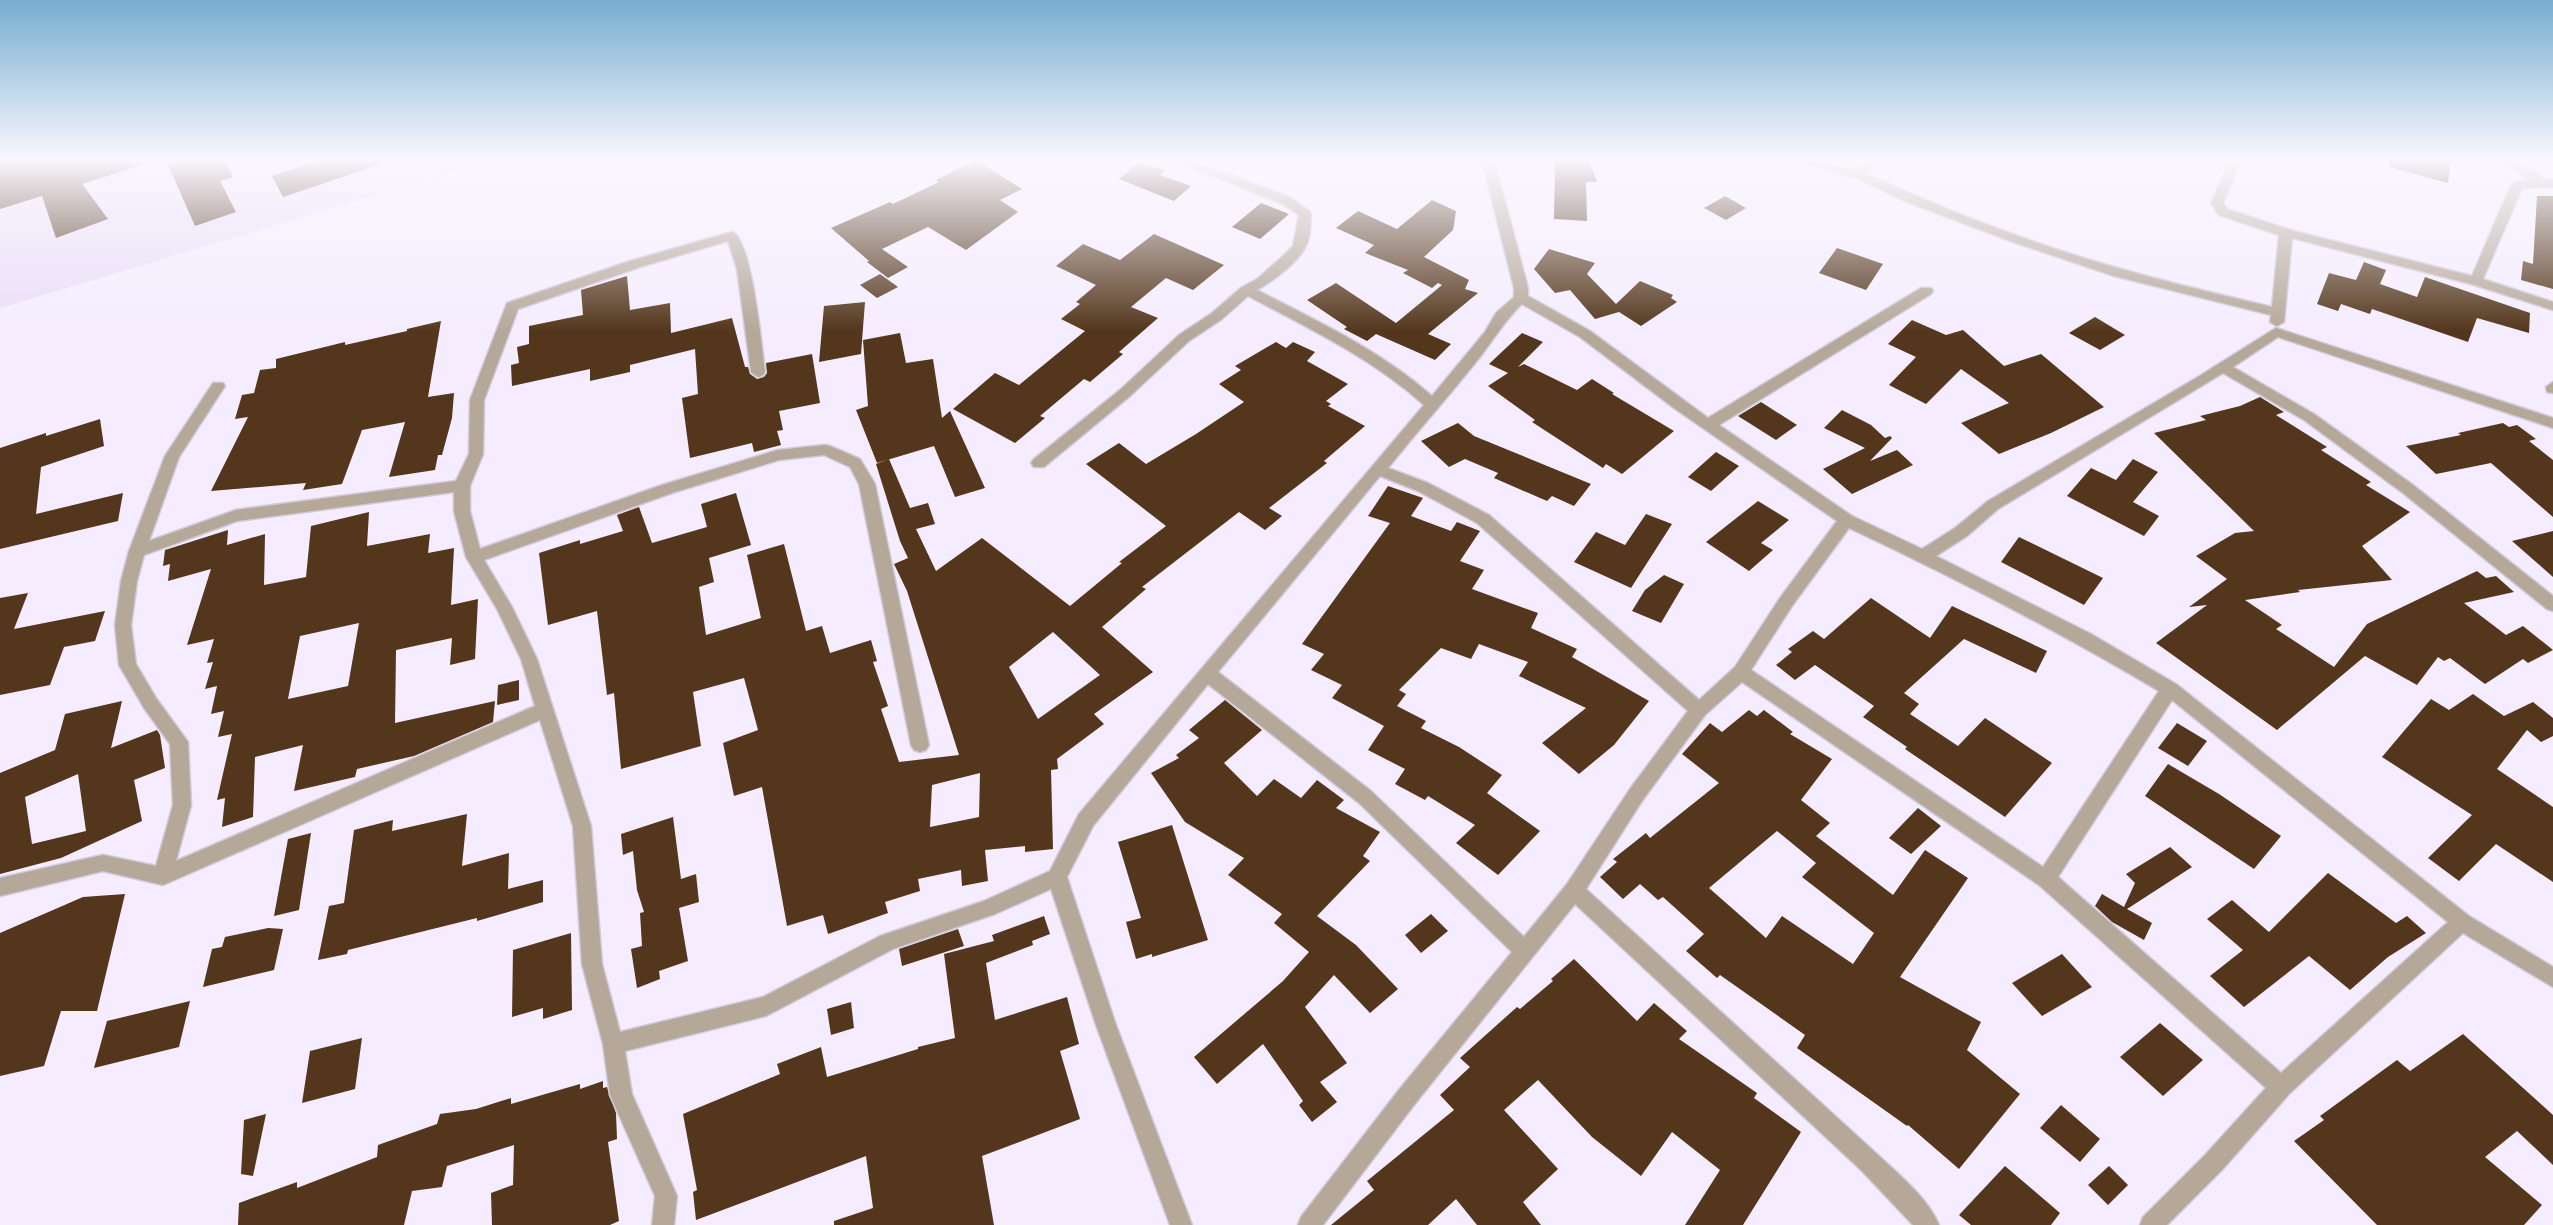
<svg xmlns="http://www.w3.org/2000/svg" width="2553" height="1225" font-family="Barlow,sans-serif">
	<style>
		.built { fill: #eadef7 }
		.building { fill: #53361b; fill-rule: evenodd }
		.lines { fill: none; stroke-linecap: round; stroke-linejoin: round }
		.minor-casing { stroke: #d1cada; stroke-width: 3 }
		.minor { fill: #b5a899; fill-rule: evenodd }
	</style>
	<rect width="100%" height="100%" fill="#f5edff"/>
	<!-- built -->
	<path class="built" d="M0,160H492L0,308Z"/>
	<!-- building -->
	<g class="building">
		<path d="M0,160H141L142,165L82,184L108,219L56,238L42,196L0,209Z"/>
		<path d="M166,160H225L233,177L220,181L236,212L195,226Z"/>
		<path d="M322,160H380L381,164L283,197L272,176Z"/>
		<path d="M976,160L1022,189L1000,200L1018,212L966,250L928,227L882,249L908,267L888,278L867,262L869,261L831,228L890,202L893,204L939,182L936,180Z"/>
		<path d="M1555,160H1589L1597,182H1586L1587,221L1554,219Z"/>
		<path d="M2389,160H2451L2448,183L2389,167Z"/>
		<path d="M1140,162L1165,171L1160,175L1191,186L1174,201L1119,179Z"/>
		<path d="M1725,196L1746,208L1726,220L1704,208Z"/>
		<path d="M2537,196H2553V289L2521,280L2523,261L2533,264Z"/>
		<path d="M1432,200L1456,211L1453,230L1424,257L1469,280L1465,289L1478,293L1428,334L1451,344L1435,360L1376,334L1367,341L1344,329L1347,327L1307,300L1336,283L1396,323L1442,285L1438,283L1432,288L1403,273L1408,270L1365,253L1374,245L1336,228L1358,211L1397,229Z"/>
		<path d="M1261,203L1289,214L1260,239L1232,227Z"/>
		<path d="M1154,234L1224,265L1193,290L1166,278L1131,307L1158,318L1119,352L1123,354L1090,382L1084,379L1040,416L1045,418L1015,443L953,409L995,373L1019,385L1085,331L1061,319L1080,304L1076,302L1096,285L1056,266L1083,244L1120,260Z"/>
		<path d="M1837,248L1883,264L1866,290L1819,273Z"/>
		<path d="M1549,249L1595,263L1587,274L1616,304L1640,281L1673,295L1671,298L1677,302L1641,326L1619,312L1595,319L1570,290L1555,293L1534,269Z"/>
		<path d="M2364,262L2386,270L2380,284L2417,297L2425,277L2530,313L2529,333L2477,318L2468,342L2372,309L2370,314L2341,304L2338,311L2317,304L2329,273L2356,280Z"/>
		<path d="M880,274L898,287L877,298L860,285Z"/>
		<path d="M627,276L630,310L670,303L671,333L732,318L745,367H748L750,374L757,379L764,377L767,373L766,363L812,354L820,403L779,411L783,430L777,431L781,445L754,452L752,443L690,458L682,398L698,394L695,349L630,365V372L590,381V369L512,386L511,365L519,363L517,347L529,344V326L583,315L581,290Z"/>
		<path d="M865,302L861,354L819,362L824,306Z"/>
		<path d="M2095,317L2125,335L2100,350L2069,333Z"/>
		<path d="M1912,320L1946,335L1963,330L2004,366L2041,354L2104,407L2051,433L1999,454L1961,423L2009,403L1961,369L1926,404L1889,385L1916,357L1888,344Z"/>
		<path d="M441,321L428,397L454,393L452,418L442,455H438L435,470L389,477L405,422L362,430L342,484L303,490L306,483L211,491L248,417L235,419L242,395L254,393L260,370L276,368V359L345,342V345L407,331V329Z"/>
		<path d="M900,333L906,363L933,359L942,418L950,411L985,488L955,497L934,446L877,463L856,410L868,406L863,340Z"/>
		<path d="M1522,333L1543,342L1518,367L1524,364L1577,390L1592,379L1614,393L1612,394L1674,431L1622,474L1606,464L1603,468L1532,422L1535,420L1488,386L1508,373L1489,364Z"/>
		<path d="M1276,342L1286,348L1293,342L1315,352L1307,361L1348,384L1326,401L1331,404L1328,406L1365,426L1324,461L1327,463L1269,508L1282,516L1265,530L1239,512L1142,587L1146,589L1102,627L1153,672L1094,714L1104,724L1057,759L1058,769L1051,770L1053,849L1025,852V846L985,850L988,881L962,886L961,870L918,879L920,891L885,902L888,913L828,934L823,915L787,926L762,787L734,796L723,743L758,730L744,678L693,692L701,746L621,769L614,693L607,695L597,611L548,625L539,553L580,540V544L623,531L617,515L639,507L652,543L707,527L701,504L736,493L751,545L709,558L714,582L699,587L706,635L761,618L747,555L784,544L806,631L822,626L830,653L871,640L877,661L873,662L888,706L881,709L899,762L959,755L907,591L894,564L908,558L900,541L876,464L889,459L910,508L928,503L935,524L916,529L936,571L982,538L1070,606L1122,563L1119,562L1166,526L1086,464L1119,443L1146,464L1196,434L1244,402L1219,384L1241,370L1235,366ZM1053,632L1100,675L1038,719L1009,667ZM980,773L979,817L930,827L932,785Z"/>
		<path d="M2260,397L2284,412L2276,415L2327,447L2321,450L2371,482L2366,485L2410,512L2362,546L2392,580L2298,590L2300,592L2245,600L2282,625L2276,629L2334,667L2367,624L2477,571L2486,578L2496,576L2514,592L2464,603L2506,635L2523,626L2553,650L2528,663L2523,659L2485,684L2450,658L2444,661L2438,657L2417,685L2365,656L2277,730L2156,643L2207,605L2189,607L2227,579L2196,556L2235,533L2254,531L2154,433L2206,420L2200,416L2240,406Z"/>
		<path d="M1761,402L1797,425L1776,440L1738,416Z"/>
		<path d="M1842,410L1871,425L1885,438L1890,436L1892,438L1870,461L1897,450L1913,465L1852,494L1823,469L1865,448L1824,428Z"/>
		<path d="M100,419L104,446L41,467L36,514L123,493L118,521L0,549V448L46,433V436Z"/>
		<path d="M1458,423L1474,436L1591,484L1574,506L1552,496L1547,501L1494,478L1498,473L1465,459L1449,467L1421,441Z"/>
		<path d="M2503,423L2509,427L2517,425L2536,439L2529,441L2553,460V517L2491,463L2436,474L2406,446L2461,435L2458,433Z"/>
		<path d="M1716,452L1739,466L1711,491L1688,477Z"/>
		<path d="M2133,459L2158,472L2133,502L2159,516L2144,536L2067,496L2091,468L2116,480Z"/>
		<path d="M1388,486L1423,498L1411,516L1451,531L1457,522L1480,531L1460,561L1484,570L1472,589L1538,613L1531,628L1577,649L1572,657L1649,701L1614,745L1579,774L1542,743L1586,708L1519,676L1528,662L1479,644L1471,659L1441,648L1399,690L1406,694L1397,706L1426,721L1421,728L1459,747L1502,775L1487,793L1540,831L1498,875L1456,843L1475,825L1428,796L1425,800L1395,784L1405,769L1368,750L1384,726L1332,698L1342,685L1311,670L1324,654L1302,644L1390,523L1368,516Z"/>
		<path d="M1758,501L1789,520L1761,543L1773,550L1749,571L1706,542Z"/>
		<path d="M369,512L367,546L430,534L428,553L454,548L451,605L478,599L475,659L450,665L452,638L396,650L395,723L495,701L493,722L414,756L357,769L355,777L294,791L303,745L255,757L253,817L222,827L225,798L217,800L232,734L218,737L224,711L211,714L217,686L205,689L213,662L207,663L214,639L187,645L211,569L168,581L170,564L163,566L165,550L228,530L227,545L265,534L264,585L306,577L311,526ZM359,623L348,686L288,699L300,636Z"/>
		<path d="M1646,514L1672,524L1631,588L1574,562L1596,532L1625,545Z"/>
		<path d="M2553,531V577L2512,541Z"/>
		<path d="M2019,537L2103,578L2084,605L2001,562Z"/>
		<path d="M1664,575L1684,584L1661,623L1632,611L1645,590Z"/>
		<path d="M28,593L14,629L105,611L95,641L64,647L50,685L0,695V598Z"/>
		<path d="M1871,598L1930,638L1952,606L2047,651L2036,673L1964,639L1904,693L1919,704L1910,714L1958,746L1985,718L2052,763L2005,817L1905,749L1907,747L1863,717L1874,706L1815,665L1795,680L1776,665L1792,652L1788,649L1813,631L1824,639Z"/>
		<path d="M519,680V700L497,705L498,685Z"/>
		<path d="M2473,694L2504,716L2533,702L2553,718V736L2541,742L2527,730L2497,769L2553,807V882L2496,844L2459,881L2428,858L2472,815L2382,757L2431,699L2449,710Z"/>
		<path d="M1225,700L1262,730L1224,763L1257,796L1274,779L1301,798L1317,780L1344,800L1336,808L1380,832L1363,856L1370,861L1317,916L1356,945L1398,989L1370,1013L1334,975L1305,1007L1347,1063L1320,1082L1337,1102L1312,1122L1299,1105L1303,1101L1263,1044L1217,1084L1194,1057L1283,981L1309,952L1274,923L1282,914L1228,875L1244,858L1185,822L1151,773L1179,758L1176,755L1199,738L1189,730Z"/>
		<path d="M122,701L111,748L157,730L160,735L165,768L134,780L142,821L61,858L0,874V773L55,750L65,714ZM78,774L86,831L32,844L25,797Z"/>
		<path d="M1749,710L1757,716L1764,710L1793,732L1790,734L1832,759L1801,800L1830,823L1816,836L1893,895L1925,850L1968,878L1900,977L1981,1022L1967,1050L2020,1094L1959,1169L1908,1125L1907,1126L1797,1048L1805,1035L1720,975L1717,978L1686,951L1704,934L1663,897L1658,900L1640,884L1623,899L1600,877L1617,862L1613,859L1646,833L1650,838L1719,783L1682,754L1710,723L1722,732ZM1777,831L1816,863L1802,877L1874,933L1853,964L1782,916L1766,938L1709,888Z"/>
		<path d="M2177,723L2207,741L2188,766L2158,748Z"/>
		<path d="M2168,764L2219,794L2281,836L2254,869L2145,796Z"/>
		<path d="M1918,808L1941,826L1911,854L1889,838Z"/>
		<path d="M467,814L462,866L509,853L508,889L543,880V902L477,921V918L348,950L347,954L318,960L329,906L344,903L354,830L393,820L392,831Z"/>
		<path d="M673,817L681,879L696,874L699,902L679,908L688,961L659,971L660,979L637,988L631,949L642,946L640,913L644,912L637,890L633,851L623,855L621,834Z"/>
		<path d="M1172,825L1208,940L1152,957V954L1136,959L1126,922L1141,918L1118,842Z"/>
		<path d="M311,833L299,910L274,916L288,839Z"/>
		<path d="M2170,847L2192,867L2127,909L2152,923L2144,940L2112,922L2095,906L2102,894L2124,907L2135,883L2126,874Z"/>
		<path d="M2328,873L2396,923L2407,916L2426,933L2388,957L2350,990L2309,956L2244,1007L2210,976L2243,950L2207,919L2232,900L2269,932Z"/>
		<path d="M125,894L97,1011H61L44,1066L0,1076V933L83,897Z"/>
		<path d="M1431,914L1448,931L1421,953L1405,935Z"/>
		<path d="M1044,916L1050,934L1032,941L1033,945L986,963L995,1020L1067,997L1079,1044L1060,1051L1080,1119L982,1156L994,1225H834V1221L873,1208L866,1156L696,1220L693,1192L697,1190L683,1114L780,1074L777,1064L821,1047L827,1077L918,1049V1047L955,1038L944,954L994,941L992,935Z"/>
		<path d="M268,928L283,929L274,970L203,987L212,949L222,947L225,937Z"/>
		<path d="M958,929L964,946L902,966L899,949Z"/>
		<path d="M571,933L572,1010L543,1019V1008L512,1017L513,950Z"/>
		<path d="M2062,954L2092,987L2042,1016L2012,983Z"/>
		<path d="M1574,959L1637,1021L1654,1003L1687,1031L1679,1039L1757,1093L1754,1098L1801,1132L1743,1225H1685L1720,1170L1672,1132L1641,1176L1592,1137L1538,1080L1504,1110L1558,1169L1523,1202L1541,1225H1477L1456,1199L1428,1225H1331L1374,1190L1367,1181L1454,1110L1440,1095L1470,1067L1460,1058L1517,1007L1520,1009L1553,981L1551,979Z"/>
		<path d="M190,1001L179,1047L94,1068L107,1021Z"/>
		<path d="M851,1002L854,1028L831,1035L827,1009Z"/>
		<path d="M2160,1023L2203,1060L2163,1096L2120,1057Z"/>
		<path d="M2463,1034L2553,1115V1165L2517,1131L2485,1157L2542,1205L2524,1225H2377L2294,1141L2324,1120L2320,1116L2397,1060L2410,1071Z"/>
		<path d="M362,1038L355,1089L302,1103L310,1051Z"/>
		<path d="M603,1081V1088L607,1087L616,1113L617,1139L608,1142L619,1221L610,1225H492L491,1193L513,1185L514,1145L447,1166L442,1187L412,1191L404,1225H238L239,1203L297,1182V1188L377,1157L378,1145L437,1124L440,1114L476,1109L511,1098V1104L580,1084V1089Z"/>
		<path d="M2061,1105L2100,1139L2080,1162L2040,1128Z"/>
		<path d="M266,1114L253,1176L241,1174L244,1120Z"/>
		<path d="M2005,1166L2060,1213L2051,1225H1971L1959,1215Z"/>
		<path d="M2109,1166L2128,1185L2108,1205L2088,1185Z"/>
	</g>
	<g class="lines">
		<!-- minor casing -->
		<g class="minor-casing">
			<g id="minor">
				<path d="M1173,160H1191L1291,198L1309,211L1311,214C1310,225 1311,238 1305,248C1296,264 1273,281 1257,290C1317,321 1381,351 1432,396L1485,332L1496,313L1514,297V288L1482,160H1494L1528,288V296L1590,331L1708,418L1921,288H1931L1933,291L1931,294L1719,425L1852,516L1922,549L1955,528L1988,501L2198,377L2276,328L2553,418V428L2278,337L2233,367L2314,414L2413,485L2553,596V611L2547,609L2403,493L2304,420L2223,373L1998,509L1967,536L1936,556L2091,634L2176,684L2469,916L2553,967V987L2463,933L2289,1094L2222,1170L2167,1225H2140L2143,1217L2206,1154L2266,1088L2039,885L1742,682L1705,715L1642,801L1586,889L1877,1154C1898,1174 1928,1198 1939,1225H1913L1861,1170L1575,904L1414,1105L1323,1225H1298L1301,1217L1398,1091L1512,952L1359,803L1208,684L1093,826L1067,877L1116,1025L1192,1225H1170L1096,1025L1051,889L995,914L893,949L766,1016L625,1051L632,1094L677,1196L674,1225H652L655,1196L610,1095L603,1044L582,964L573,826L540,720L163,885L103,871L0,896V878L103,855L156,866L173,805L170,744L144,708L119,665L115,625L121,581L129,551L165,456L213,383H223L225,386L179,457L149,541L236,510L456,481L469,454L470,400L507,303L630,261L732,232C752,238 762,350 765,372L763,375L758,377L751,372L737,269L728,241L640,267L518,309L484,400L483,454L470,486V511L480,549L662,485L778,450L825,445L830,446L860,459L875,484L929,745L926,750L920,752L914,750L911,745L859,484L850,467L824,455L779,460L672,493L484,560L512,607L537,659L591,826L602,964L620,1032L763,997L880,936L984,901L1050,871L1079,814L1424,405C1373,359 1309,328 1248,296L1222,319L1189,341L1130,396L1044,467H1034L1031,463L1034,459L1120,390L1179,335L1212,313L1242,287L1257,279L1282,257L1293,246L1299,215L1283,204ZM1522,304L1580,337L1674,408L1837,521L1780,598L1735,667L1699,700L1489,515L1428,483L1388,468C1417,432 1447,398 1476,362C1492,342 1504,321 1522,304ZM1380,476L1418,491L1477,523L1688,711L1630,789L1567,884L1524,937L1371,791L1218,672ZM454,492V511L466,557L497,609L521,659L535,706L176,861L191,805L188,742L156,698L136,664L131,625L137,581L144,555L237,521ZM1849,528C1955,578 2058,631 2159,691L2043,867L1751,670L1792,606ZM2172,700L2448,922L2281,1073L2058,877Z"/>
				<path d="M1793,160H1816L1857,171L1866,160H1879L1867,174C1949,212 2038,246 2125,270C2173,284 2223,295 2272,307L2279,235L2219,215L2211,203L2230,160H2242L2223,203L2227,209L2290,230L2472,276L2511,185L2517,181H2531L2499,160H2514L2546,180L2553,179V187L2522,188L2483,279L2553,302V310L2471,284L2292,238L2284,322L2277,326L2270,322L2271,315L2114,276L2013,242L1907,202L1856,178Z"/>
				<path d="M2553,382V393L2547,392L2546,387Z"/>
			</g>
		</g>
		<!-- minor -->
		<use href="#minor" class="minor"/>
	</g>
	<!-- sky -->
	<linearGradient id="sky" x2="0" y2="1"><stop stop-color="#76adcf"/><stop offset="0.48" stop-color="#faf7ff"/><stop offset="1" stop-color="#faf7ff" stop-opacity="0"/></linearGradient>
	<rect width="2553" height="332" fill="url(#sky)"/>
</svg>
